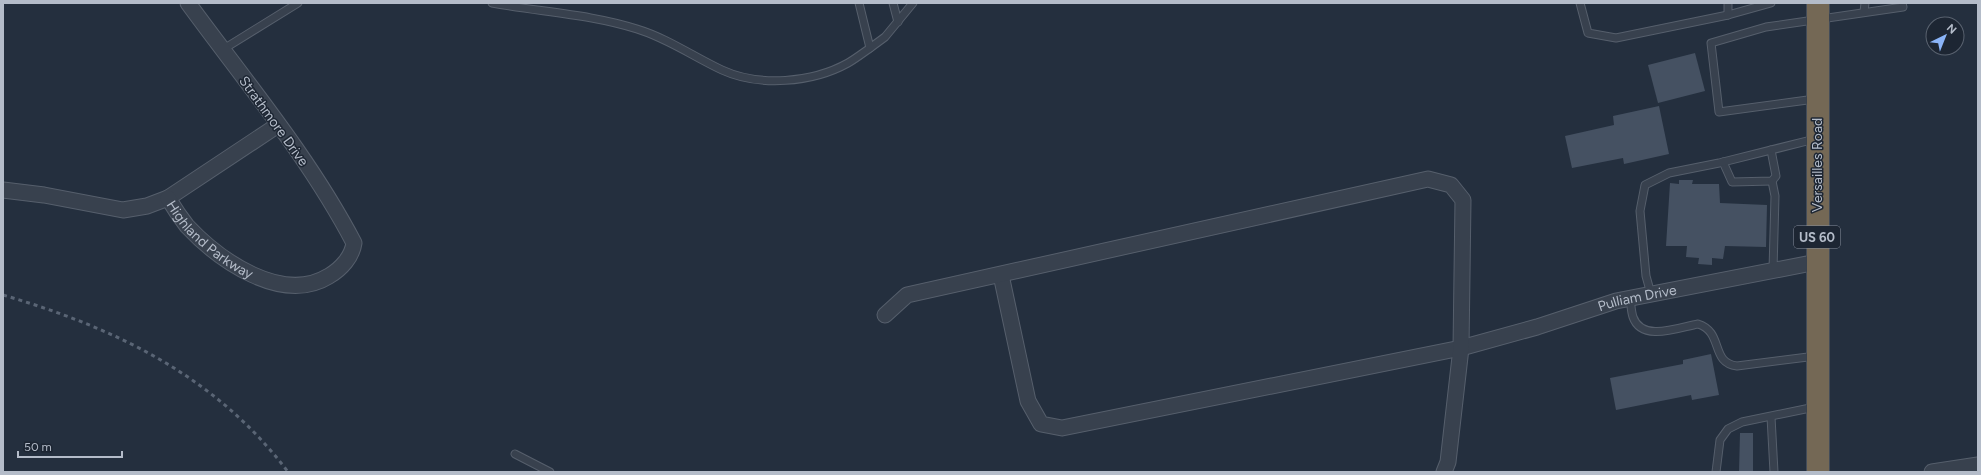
<svg xmlns="http://www.w3.org/2000/svg" width="1981" height="475" font-family="Figtree,sans-serif">
	<style>
		.building { fill: #455162 }
		.lines { fill: none; stroke-linecap: round; stroke-linejoin: round }
		.lane-casing { stroke: #565f6c; stroke-width: 9 }
		.street-casing { stroke: #565f6c; stroke-width: 17 }
		.highway-casing { stroke: #434c59; stroke-width: 24 }
		.lane { stroke: #38414e; stroke-width: 7 }
		.street { stroke: #38414e; stroke-width: 15 }
		.highway { stroke: #746855; stroke-width: 22 }
		.rail { stroke: #5a6575; stroke-width: 3; stroke-dasharray: 4 4; stroke-linecap: butt }
		.labels { text-anchor: middle; stroke-width: 3; stroke-linejoin: round; paint-order: stroke }
		.shield { fill: #1d2633; stroke: #878f9c; stroke-width: 1 }
		.shield-label { font-size: 13px; font-weight: bold; fill: #b4bcc9 }
		.street-label { font-size: 14px; fill: #b4bcc9; stroke: #1d2633 }
	</style>
	<rect width="100%" height="100%" fill="#242f3e"/>
	<!-- building -->
	<g class="building">
		<path d="M1695,53L1705,91L1658,103L1648,65Z"/>
		<path d="M1659,106L1669,154L1624,164L1623,158L1572,168L1565,136L1614,125L1613,116Z"/>
		<path d="M1679,180H1693L1692,184H1719L1720,203L1767,205L1766,247L1725,246L1723,259L1712,258V265L1698,264L1699,258L1686,257L1687,246H1666L1670,183L1679,184Z"/>
		<path d="M1711,354L1719,395L1692,400L1691,395L1616,410L1610,378L1683,364V360Z"/>
		<path d="M1740,433H1753V472H1739Z"/>
	</g>
	<g class="lines">
		<!-- lane casing -->
		<g class="lane-casing">
			<g id="lane">
				<path d="M492,3C540,12 590,14 637,29C667,38 694,57 722,70C759,87 812,83 848,63C855,59 863,53 870,48"/>
				<path d="M859,3L870,48L885,37L913,3"/>
				<path d="M893,3L898,22"/>
				<path d="M1580,3L1588,33L1616,38L1728,15"/>
				<path d="M1728,3V15L1771,3"/>
				<path d="M1864,12L1865,3"/>
				<path d="M222,50L298,3"/>
				<path d="M1815,99L1719,112L1711,43L1766,27L1903,7L1902,3"/>
				<path d="M1723,162L1732,182L1772,181L1776,176L1771,150"/>
				<path d="M1772,181L1775,196L1773,270"/>
				<path d="M1651,294L1646,276L1640,211L1645,185L1669,173L1719,163L1815,139"/>
				<path d="M1630,298C1631,304 1631,311 1633,317C1642,343 1680,327 1698,324C1724,332 1710,363 1737,366L1816,356"/>
				<path d="M1771,417L1774,472"/>
				<path d="M515,454L550,472"/>
				<path d="M1716,472L1720,440L1728,429L1742,422L1815,407"/>
			</g>
		</g>
		<!-- street casing -->
		<g class="street-casing">
			<g id="street">
				<path d="M3,190L44,195L123,210L147,206L168,198L278,125"/>
				<path id="s1" d="M168,198C174,208 180,217 187,226C219,260 282,305 329,276C341,269 352,257 354,243C309,157 245,81 188,3"/>
				<path id="s2" d="M1001,275L1028,401L1041,424L1062,428L1461,348L1537,327L1616,301L1817,262"/>
				<path d="M885,315L907,295L1428,179L1451,185L1463,200L1461,348L1448,462L1444,472"/>
				<path d="M1932,472L1978,465"/>
			</g>
		</g>
		<!-- highway casing -->
		<g class="highway-casing">
			<path id="highway" d="M1818,472V3"/>
		</g>
		<!-- lane -->
		<use href="#lane" class="lane"/>
		<!-- street -->
		<use href="#street" class="street"/>
		<!-- highway -->
		<use href="#highway" class="highway"/>
		<!-- rail -->
		<path class="rail" d="M3,295C115,328 216,376 288,472"/>
	</g>
	<g class="labels">
		<!-- shield labels -->
		<rect class="shield" x="1794" y="226" width="46" height="22" rx="3"/>
		<g class="shield-label">
			<text x="1817" y="242">US 60</text>
		</g>
		<!-- street labels -->
		<g class="street-label">
			<text transform="translate(274 121) rotate(54)" y="5">Strathmore Drive</text>
			<text transform="translate(1817 165) rotate(-90)" y="5">Versailles Road</text>
			<text dy="5" stroke="none"><textPath href="#s1" startOffset="60">Highland Parkway</textPath></text>
			<text dy="5" stroke="none"><textPath href="#s2" startOffset="767">Pulliam Drive</textPath></text>
		</g>
	</g>
	<!-- border -->
	<rect width="1981" height="475" fill="none" stroke="#b4bcc9" stroke-width="8"/>
	<!-- north arrow -->
	<g transform="translate(1945 36) rotate(43)"><circle r="19" fill="#1d2633" stroke="#59626f"/>
	<path d="M0-3L7 15L0 10L-7 15Z" fill="#8ab4f8"/>
	<text y="-6" font-size="11" font-weight="bold" text-anchor="middle" fill="#b4bcc9">N</text>
	</g>
	<!-- scale -->
	<path d="M18 451v6h104v-6" fill="none" stroke="#b4bcc9" stroke-width="2"/>
	<text x="24" y="451" font-size="12" fill="#b4bcc9" stroke="#1d2633" stroke-width="3" paint-order="stroke">50 m</text>
</svg>
